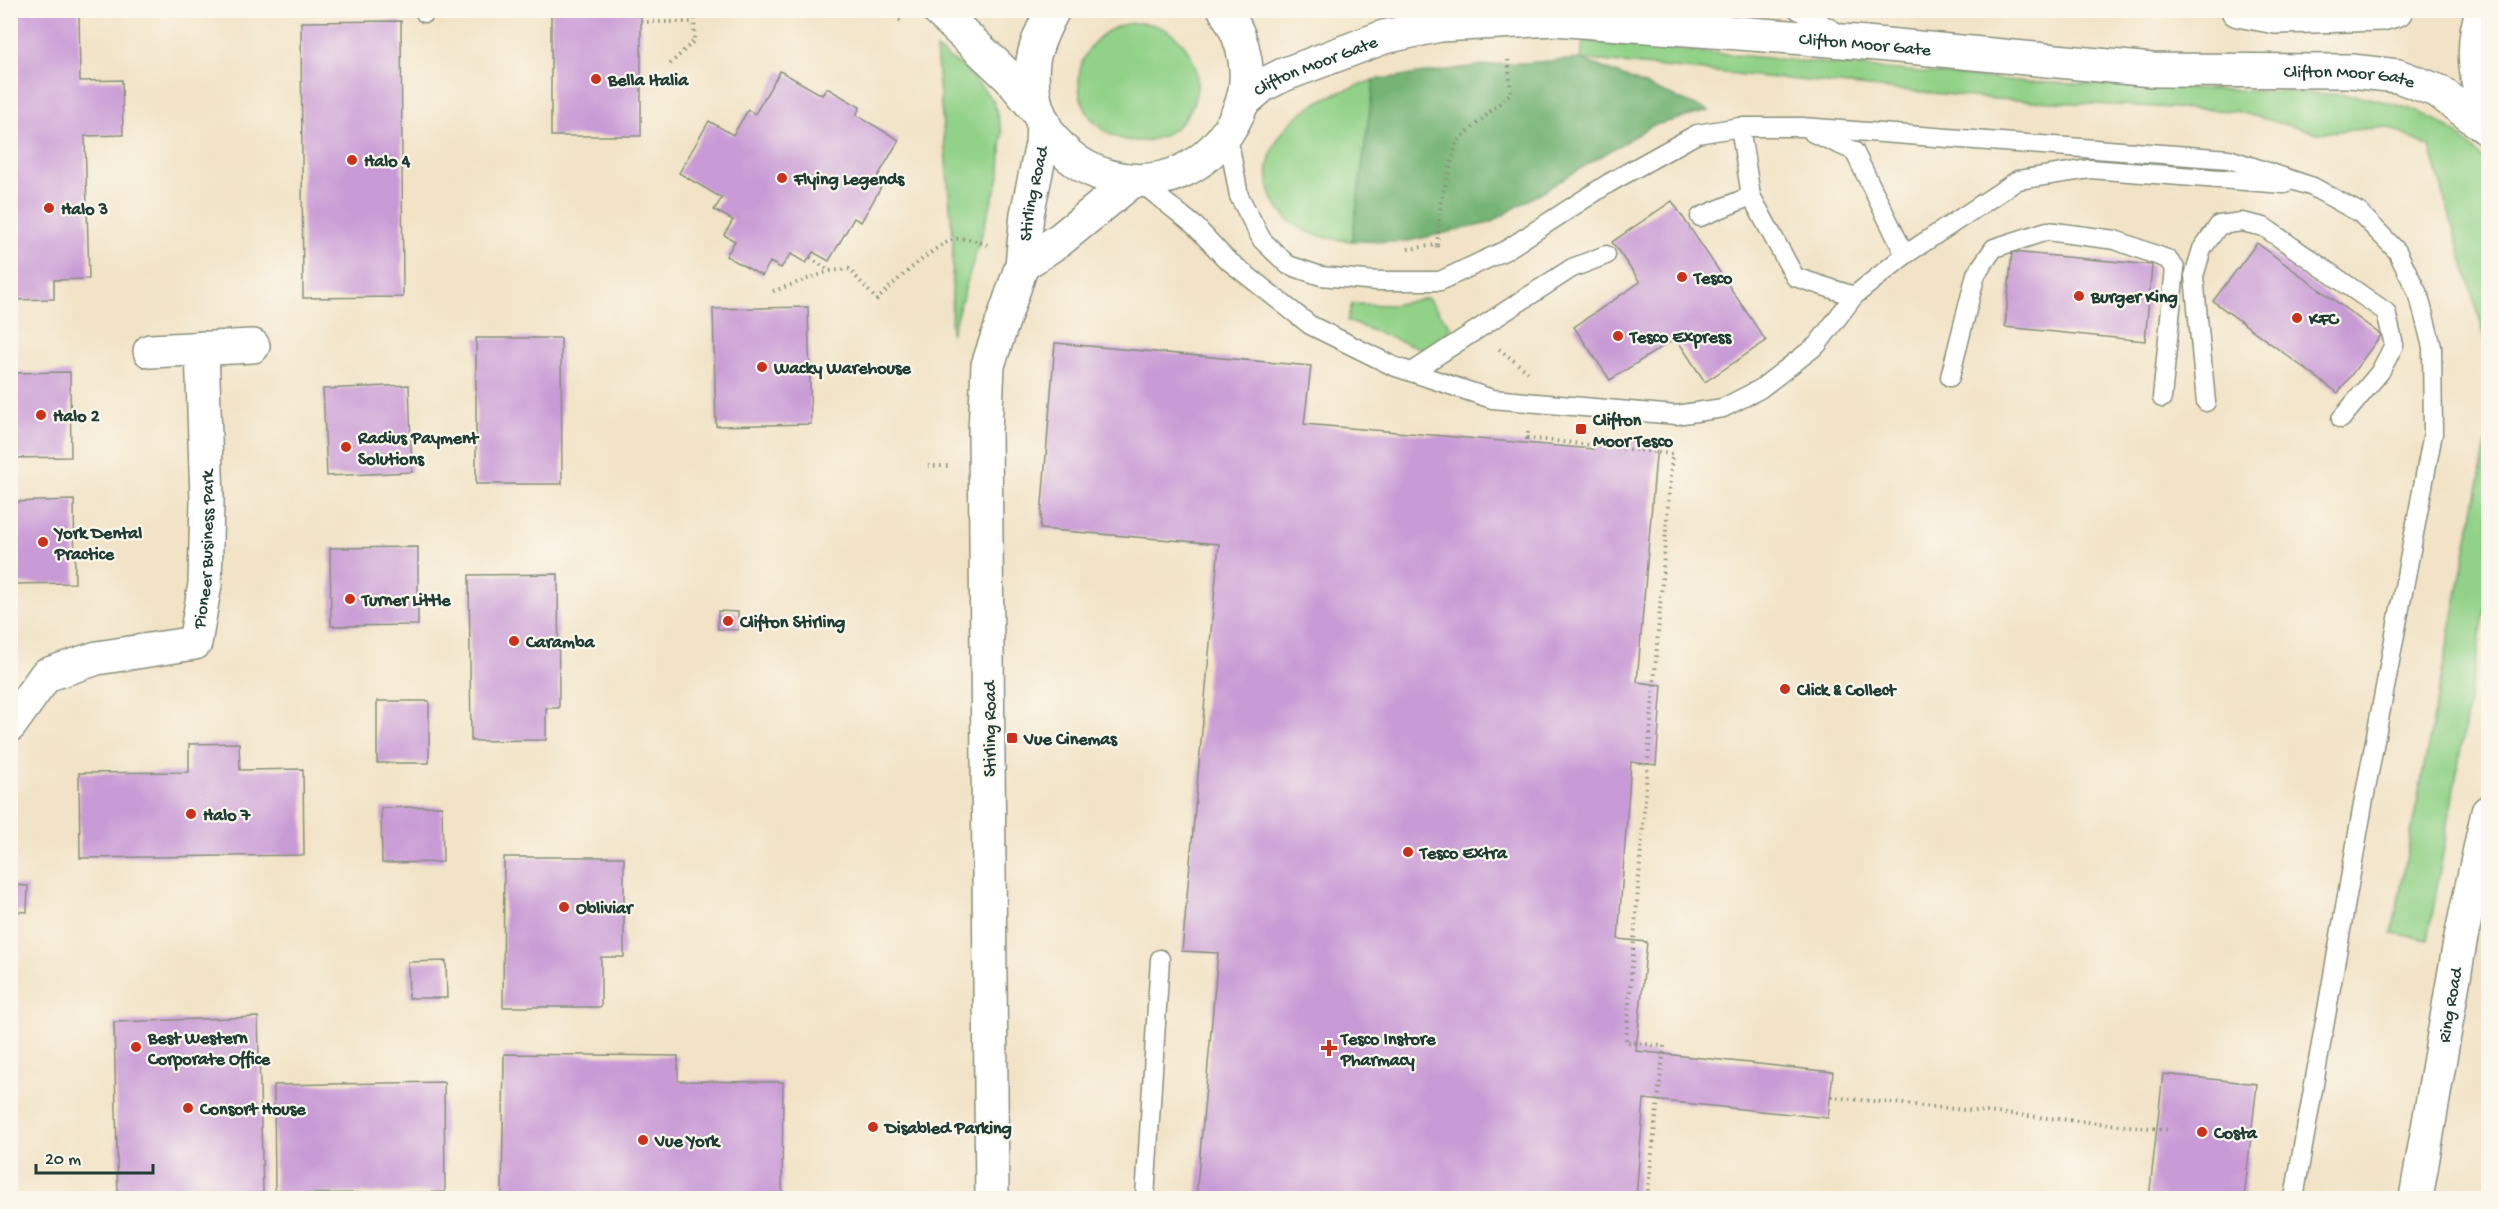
<svg xmlns="http://www.w3.org/2000/svg" width="2499" height="1209" font-family="'Gochi Hand',sans-serif">
	<style>
		.green { fill: #92d288; stroke: #58885e; stroke-width: 1.5 }
		.forest { fill: #75b474; stroke: #4a7854; stroke-width: 1.5 }
		.building { fill: #c99bd6 }
		.lines { fill: none; stroke-linecap: round; stroke-linejoin: round }
		.service-casing { stroke: #88907d; stroke-width: 21 }
		.minor-casing { stroke: #88907d; stroke-width: 36 }
		.tertiary-casing { stroke: #88907d; stroke-width: 36 }
		.trunk-casing { stroke: #88907d; stroke-width: 36 }
		.path { stroke: #88907d; stroke-width: 4; stroke-dasharray: 1.5 4.5; stroke-linecap: butt }
		.service { stroke: #fff; stroke-width: 18 }
		.minor { stroke: #fff; stroke-width: 33 }
		.tertiary { stroke: #fff; stroke-width: 33 }
		.trunk { stroke: #fff; stroke-width: 33 }
		.poi-dot { fill: #c8321e; stroke: #fbf7ec; stroke-width: 2 }
		.labels { text-anchor: middle; stroke-width: 4.5; stroke-linejoin: round; paint-order: stroke }
		.street-label { font-size: 18px; fill: #1f3d34; stroke: #fbf7ec }
		.poi-label { font-size: 18px; font-weight: bold; fill: #1f3d34; stroke: #fbf7ec; text-anchor: start }
	</style>
	<rect width="100%" height="100%" fill="#fbf7ec"/>
	<filter id="ink" filterUnits="userSpaceOnUse"><feTurbulence type="fractalNoise" baseFrequency=".0167" numOctaves="2"/><feDisplacementMap in="SourceGraphic" scale="12" xChannelSelector="R" yChannelSelector="G"/><feConvolveMatrix kernelMatrix="1 2 1 2 8 2 1 2 1" color-interpolation-filters="sRGB"/></filter>
	<filter id="wash" filterUnits="userSpaceOnUse"><feTurbulence type="fractalNoise" baseFrequency=".008" numOctaves="4" result="noise"/><feDisplacementMap in="SourceGraphic" scale="24" xChannelSelector="R" yChannelSelector="G"/><feGaussianBlur stdDeviation="1.35" result="paint"/><feColorMatrix in="noise" values="0 0 0 0 0 0 0 0 0 0 0 0 0 0 0 0 0 1.4 0 .05"/><feComposite in="paint" operator="in"/></filter>
	<g filter="url(#wash)">
		<rect width="100%" height="100%" fill="#f2e3c6"/>
		<!-- green -->
		<g class="green">
			<circle cx="1138" cy="82" r="59"/>
			<path d="M1583,41L2028,82L2354,95C2412,107 2451,117 2488,166V348L2430,147L2388,127L2317,133L2235,111L1994,99L1581,59Z"/>
			<path d="M936,49L966,70L993,100L1002,132L1000,174L951,335L953,239Z"/>
			<path d="M1374,80L1352,241C1332,239 1307,236 1291,222C1254,190 1264,145 1299,115C1320,97 1349,89 1374,80Z"/>
			<path d="M1427,298L1452,328L1424,350L1347,321L1352,304L1392,305Z"/>
			<path d="M2488,434V591L2428,940L2392,933Z"/>
		</g>
		<!-- forest -->
		<path class="forest" d="M1581,59L1709,111L1651,126L1490,223L1404,242L1352,241L1374,80L1477,66Z"/>
		<g id="blocks">
			<!-- building -->
			<g class="building">
				<path d="M10,10H79L80,81L122,80L123,135L85,136L89,279L54,280V299L10,300Z"/>
				<rect x="551" y="10" width="90" height="126"/>
				<path d="M401,21L403,297L303,298L301,22Z"/>
				<path d="M780,71L822,95L827,88L860,107L856,115L899,140L874,183L881,187L871,205L861,222L854,218L829,261L813,252L806,263L791,254L781,268L770,262L762,276L726,256L735,241L724,235L733,220L714,210L722,198L679,173L709,121L733,135L748,110L755,114Z"/>
				<path d="M1672,201L1766,341L1705,382L1676,338L1610,380L1574,327L1640,282L1612,242Z"/>
				<path d="M2257,243L2381,335L2338,393L2213,301Z"/>
				<path d="M2012,252L2152,265L2145,341L2005,327Z"/>
				<path d="M808,307L811,424L716,426L713,309Z"/>
				<path d="M476,338H561L562,484H476Z"/>
				<path d="M1055,343L1311,366L1304,424L1593,449L1596,437L1657,444L1637,682L1662,685L1656,765L1631,762L1618,939L1647,942L1636,1051L1833,1072L1828,1118L1644,1099L1636,1198H1196L1218,953L1182,951L1219,544L1040,529Z"/>
				<path d="M70,372L71,457L10,458V373Z"/>
				<path d="M409,385L412,472L327,476L323,389Z"/>
				<path d="M74,500L75,583L10,584V502Z"/>
				<path d="M418,547V625L331,626L330,548Z"/>
				<path d="M558,574L559,708H546V740L471,741L469,575Z"/>
				<path d="M718,611L738,612V630L718,629Z"/>
				<rect x="377" y="701" width="52" height="62"/>
				<path d="M239,743L240,770L303,769L304,855L80,858L79,773L189,772V744Z"/>
				<path d="M442,806L443,862L382,863L381,808Z"/>
				<path d="M504,857H624V957H601V1007H503Z"/>
				<path d="M10,885L28,886L27,912L10,911Z"/>
				<path d="M446,961L447,998H409L408,962Z"/>
				<path d="M258,1017L263,1193L118,1198L114,1022Z"/>
				<path d="M504,1054L678,1056V1081L783,1082L782,1198H502Z"/>
				<path d="M2163,1074L2257,1084L2244,1198H2149Z"/>
				<path d="M444,1082L445,1192L275,1194L274,1085Z"/>
			</g>
		</g>
	</g>
	<g filter="url(#ink)">
		<use href="#blocks" fill-opacity="0" stroke="#88907d" stroke-width="1.5"/>
		<g class="lines">
			<!-- service casing -->
			<g class="service-casing">
				<g id="service">
					<path d="M1798,10L1840,34"/>
					<path d="M425,13V10"/>
					<path d="M1740,127L1751,196L1795,277L1854,296"/>
					<path d="M1813,133L1854,151L1905,255"/>
					<path d="M1228,136L1239,196L1262,240L1288,265L1321,276L1377,281H1440L1506,250L1609,183L1697,134L1740,127H1802L2229,159L2313,187L2360,213L2397,251L2419,296L2432,347L2433,433L2364,799L2294,1198"/>
					<path d="M1140,182L1195,226L1225,258L1310,325L1393,366L1492,399L1676,415L1723,408L1760,389L1817,345L1854,296L1905,255L2018,180L2090,169L2284,184"/>
					<path d="M1700,217L1751,196"/>
					<path d="M1412,372L1572,268L1606,255"/>
					<path d="M1950,377L1976,274L1994,248L2047,231L2115,240L2167,259L2175,268L2162,398"/>
					<path d="M2206,402L2194,276L2202,249L2219,225L2242,222L2264,227L2386,312L2394,345L2380,372L2341,419"/>
					<path d="M1145,1198L1160,959"/>
				</g>
			</g>
			<!-- minor casing -->
			<g class="minor-casing">
				<g id="minor">
					<path d="M1022,265L1061,239L1132,181"/>
					<path d="M150,351L253,346"/>
					<path id="s1" d="M10,725L46,675L97,658L195,643L205,584L207,500L202,348"/>
					<path id="s2" d="M992,1198L985,431L988,365L1022,265L1027,214L1042,144L1043,121"/>
				</g>
			</g>
			<!-- tertiary casing -->
			<g class="tertiary-casing">
				<g id="tertiary">
					<path d="M938,10L1010,78L1039,113"/>
					<path d="M1053,10C1044,27 1036,43 1033,61C1019,182 1183,231 1238,113C1254,79 1245,40 1225,10"/>
					<path d="M2238,10L2276,17L2382,14L2396,10"/>
					<path id="s3" d="M1243,102L1263,85L1283,75L1384,37L1440,25L1555,19L1855,42L2152,70L2351,71L2398,76L2438,91L2488,129"/>
				</g>
			</g>
			<!-- trunk casing -->
			<g class="trunk-casing">
				<g id="trunk">
					<path d="M2483,10C2470,42 2475,85 2488,116"/>
					<path id="s4" d="M2416,1198L2460,942L2488,812"/>
				</g>
			</g>
			<!-- path -->
			<g class="path">
				<path d="M884,10L904,23"/>
				<path d="M641,22H695"/>
				<path d="M670,64L694,41L695,10"/>
				<path d="M1437,245L1441,200L1457,142L1511,93L1508,58"/>
				<path d="M1408,249L1437,245V250"/>
				<path d="M810,258L830,271L849,269L877,300C892,284 933,247 952,240C962,236 979,241 988,246"/>
				<path d="M773,291L830,271"/>
				<path d="M1499,349L1528,372"/>
				<path d="M1528,432L1527,438L1672,454L1626,1042L1664,1046L1647,1198"/>
				<path d="M928,466H949"/>
				<path d="M1831,1097L2171,1130"/>
			</g>
			<!-- service -->
			<use href="#service" class="service"/>
			<!-- minor -->
			<use href="#minor" class="minor"/>
			<!-- tertiary -->
			<use href="#tertiary" class="tertiary"/>
			<!-- trunk -->
			<use href="#trunk" class="trunk"/>
		</g>
	</g>
	<!-- markers -->
	<g class="poi-dot">
		<circle cx="596" cy="79" r="6"/>
		<circle cx="352" cy="160" r="6"/>
		<circle cx="782" cy="178" r="6"/>
		<circle cx="49" cy="208" r="6"/>
		<circle cx="1682" cy="277" r="6"/>
		<circle cx="2079" cy="296" r="6"/>
		<circle cx="2297" cy="318" r="6"/>
		<circle cx="1618" cy="336" r="6"/>
		<circle cx="762" cy="367" r="6"/>
		<circle cx="41" cy="415" r="6"/>
		<rect x="1575" y="423" width="12" height="12" rx="3"/>
		<circle cx="346" cy="447" r="6"/>
		<circle cx="43" cy="542" r="6"/>
		<circle cx="350" cy="599" r="6"/>
		<circle cx="728" cy="621" r="6"/>
		<circle cx="514" cy="641" r="6"/>
		<circle cx="1785" cy="689" r="6"/>
		<rect x="1006" y="732" width="12" height="12" rx="3"/>
		<circle cx="191" cy="814" r="6"/>
		<circle cx="1408" cy="852" r="6"/>
		<circle cx="564" cy="907" r="6"/>
		<circle cx="136" cy="1047" r="6"/>
		<path d="M1326 1039h6v6h6v6h-6v6h-6v-6h-6v-6h6z"/>
		<circle cx="188" cy="1108" r="6"/>
		<circle cx="873" cy="1127" r="6"/>
		<circle cx="2202" cy="1132" r="6"/>
		<circle cx="643" cy="1140" r="6"/>
	</g>
	<g class="labels">
		<!-- street labels -->
		<g class="street-label">
			<text dy="6" stroke="none"><textPath href="#s3" startOffset="640">Clifton Moor Gate</textPath></text>
			<text dy="6" stroke="none"><textPath href="#s3" startOffset="82">Clifton Moor Gate</textPath></text>
			<text dy="6" stroke="none"><textPath href="#s3" startOffset="1126">Clifton Moor Gate</textPath></text>
			<text dy="6" stroke="none"><textPath href="#s2" startOffset="1011">Stirling Road</textPath></text>
			<text dy="6" stroke="none"><textPath href="#s1" startOffset="309">Pioneer Business Park</textPath></text>
			<text transform="translate(989 729) rotate(-90)" y="6">Stirling Road</text>
			<text dy="6" stroke="none"><textPath href="#s4" startOffset="196">Ring Road</textPath></text>
		</g>
		<!-- poi labels -->
		<g class="poi-label">
			<text x="608" y="85">Bella Italia</text>
			<text x="364" y="166">Halo 4</text>
			<text x="794" y="184">Flying Legends</text>
			<text x="61" y="214">Halo 3</text>
			<text x="1694" y="283">Tesco</text>
			<text x="2091" y="302">Burger King</text>
			<text x="2309" y="324">KFC</text>
			<text x="1630" y="342">Tesco Express</text>
			<text x="774" y="373">Wacky Warehouse</text>
			<text x="53" y="421">Halo 2</text>
			<text x="1593" y="425">Clifton<tspan x="1593" dy="21">Moor Tesco</tspan></text>
			<text x="358" y="443">Radius Payment<tspan x="358" dy="21">Solutions</tspan></text>
			<text x="55" y="538">York Dental<tspan x="55" dy="21">Practice</tspan></text>
			<text x="362" y="605">Turner Little</text>
			<text x="740" y="627">Clifton Stirling</text>
			<text x="526" y="647">Caramba</text>
			<text x="1797" y="695">Click &amp; Collect</text>
			<text x="1024" y="744">Vue Cinemas</text>
			<text x="203" y="820">Halo 7</text>
			<text x="1420" y="858">Tesco Extra</text>
			<text x="576" y="913">Obliviar</text>
			<text x="148" y="1043">Best Western<tspan x="148" dy="21">Corporate Office</tspan></text>
			<text x="1341" y="1044">Tesco Instore<tspan x="1341" dy="21">Pharmacy</tspan></text>
			<text x="200" y="1114">Consort House</text>
			<text x="885" y="1133">Disabled Parking</text>
			<text x="2214" y="1138">Costa</text>
			<text x="655" y="1146">Vue York</text>
		</g>
	</g>
	<!-- margin -->
	<rect width="2499" height="1209" fill="none" stroke="#fbf7ec" stroke-width="36"/>
	<!-- scale -->
	<path d="M36 1164v9h117v-9" fill="none" stroke="#1f3d34" stroke-width="3"/>
	<text x="45" y="1164" font-size="18" fill="#1f3d34" stroke="#fbf7ec" stroke-width="4.5" paint-order="stroke">20 m</text>
</svg>
